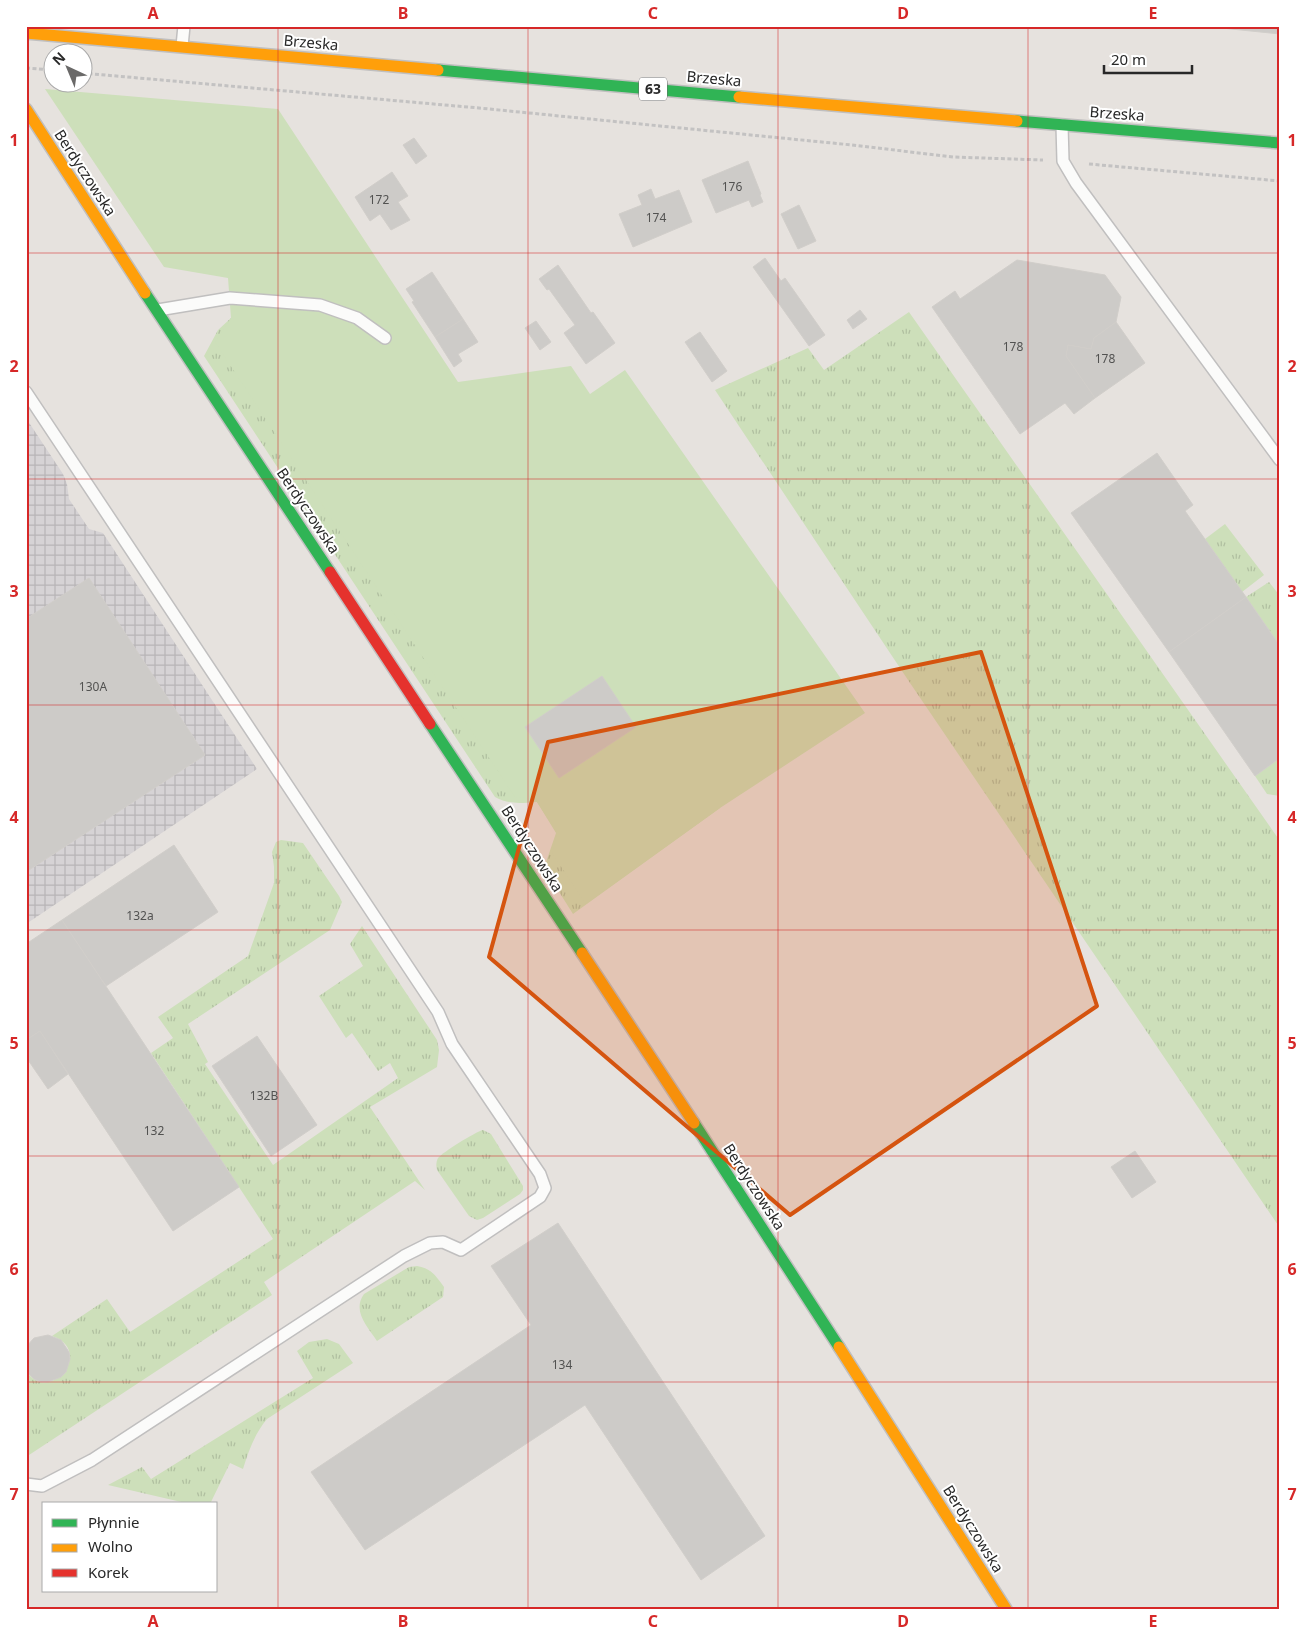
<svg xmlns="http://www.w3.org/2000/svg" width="1306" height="1635" font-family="'Noto Sans',sans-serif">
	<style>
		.industrial { fill: url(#industrial-grid) }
		.grass { fill: url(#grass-tufts) }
		.park { fill: #cddfba }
		.building { fill: #cdcbc8; stroke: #d1ceca }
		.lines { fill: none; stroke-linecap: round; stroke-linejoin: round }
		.lane-casing { stroke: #c0bfbf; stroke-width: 14 }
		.fast-casing { stroke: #c0bfbf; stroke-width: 14 }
		.slow-casing { stroke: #c0bfbf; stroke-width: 14 }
		.jam-casing { stroke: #c0bfbf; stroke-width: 14 }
		.path { stroke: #c3c2c2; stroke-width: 3; stroke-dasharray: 4 2.5; stroke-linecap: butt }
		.lane { stroke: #fbfbfa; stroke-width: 11 }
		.fast { stroke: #30b455; stroke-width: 11 }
		.slow { stroke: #ff9f0a; stroke-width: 11 }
		.jam { stroke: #e5322d; stroke-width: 11 }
		.rail { stroke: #ddddde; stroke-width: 4 }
		.marked { fill: #d5540f; fill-opacity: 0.2; stroke: #d5540f; stroke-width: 4; stroke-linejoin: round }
		.grid { fill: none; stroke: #d62828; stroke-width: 1; stroke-opacity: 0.55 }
		.labels { text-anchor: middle; stroke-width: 4; stroke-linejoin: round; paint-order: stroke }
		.number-label { font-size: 12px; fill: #525251 }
		.shield { fill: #fff; stroke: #686868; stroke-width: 1 }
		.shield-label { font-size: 14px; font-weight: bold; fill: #282828 }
		.street-label { font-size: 15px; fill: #282828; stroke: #fff }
		.neatline { fill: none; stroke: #d62828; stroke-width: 2 }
		.grid-label { font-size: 16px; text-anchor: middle; font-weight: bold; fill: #d62828 }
	</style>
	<defs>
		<pattern id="industrial-grid" width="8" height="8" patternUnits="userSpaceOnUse" patternTransform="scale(1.25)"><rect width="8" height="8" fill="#d6d3d5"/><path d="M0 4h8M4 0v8" fill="none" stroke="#b8b5b7"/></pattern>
		<pattern id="grass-tufts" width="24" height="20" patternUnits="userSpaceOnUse" patternTransform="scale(1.25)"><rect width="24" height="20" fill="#cddfba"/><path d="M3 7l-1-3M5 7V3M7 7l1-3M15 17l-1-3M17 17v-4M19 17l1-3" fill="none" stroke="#b0bfa0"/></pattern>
	</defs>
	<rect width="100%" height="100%" fill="#e6e2de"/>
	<!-- industrial -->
	<path class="industrial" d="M26,418L63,474L67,484L69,499L89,529L103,533L257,769L26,924Z"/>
	<!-- grass -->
	<g class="grass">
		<path d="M909,312L1280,841V1228L910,683L715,390L808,348L824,370Z"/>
		<path d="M231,318L720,808L573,914L544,868L556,833L537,802C521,803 510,805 495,797L204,356L218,330Z"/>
		<path d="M1225,524L1264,575L1242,592L1205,539Z"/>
		<path d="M1269,582L1280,596V646L1246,597Z"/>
		<path d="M1280,758V796L1267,794L1255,776Z"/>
		<path d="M281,840L303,843L339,896L342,902L330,930L188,1024L208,1062L205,1064L273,1165L398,1078L390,1063L378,1071L352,1033L346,1038L319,996L363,966L350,944L362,926L437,1040L439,1050L437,1067L370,1107L425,1190L415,1181L264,1282L272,1295L26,1457V1371C50,1406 95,1350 52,1336L107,1299L130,1332L273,1239L151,1053L173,1038L158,1017L248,956L274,883V867L272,852L276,842Z"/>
		<path d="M483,1130L491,1134L523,1186V1190L520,1194L483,1218L477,1220L469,1216L437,1170C436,1166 436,1162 438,1158C443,1152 475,1132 483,1130Z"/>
		<path d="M417,1266C431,1268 436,1276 444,1287L443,1297L377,1341C367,1326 352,1311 364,1294L409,1267Z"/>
		<path d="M327,1339L339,1344L353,1363L267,1419C254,1435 249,1450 243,1469L230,1463L210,1504H190L108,1485L142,1467L151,1479L313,1378L297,1351L309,1342Z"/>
	</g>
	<!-- park -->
	<path class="park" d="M45,89L278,109L458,382L571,366L590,394L625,370L865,713L720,808L586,904L552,853L557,833L535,799L515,797L215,342L231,318L228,278L164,267Z"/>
	<!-- building -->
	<g class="building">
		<path d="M1202,26H1280V34Z"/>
		<path d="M414,138L427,156L416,164L403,145Z"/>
		<path d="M748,161L761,194L760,195L763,202L752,207L749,200L716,213L702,180Z"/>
		<path d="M392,172L408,196L398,202L410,220L391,230L380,214L370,221L355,197Z"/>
		<path d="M651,189L655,199L679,190L692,222L633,247L619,214L642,205L638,195Z"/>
		<path d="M799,205L816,241L798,249L781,214Z"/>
		<path d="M765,258L781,281L785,278L825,335L809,346L753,267Z"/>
		<path d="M1017,260L1105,275L1121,297L1116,322L1094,338L1091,349L1068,345L1066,356L1095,398L1074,414L1065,403L1020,434L932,307L955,291L960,299Z"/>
		<path d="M558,265L591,313L593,312L615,343L586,364L564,333L575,325L549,289L547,290L539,279Z"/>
		<path d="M432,272L463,319L435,337L412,302L414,301L406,289Z"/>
		<path d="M860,310L867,319L853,329L847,320Z"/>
		<path d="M463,319L478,342L458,354L462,361L454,367L435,337Z"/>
		<path d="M536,321L551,342L540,350L525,328Z"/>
		<path d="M1116,322L1145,363L1095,398L1066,356L1068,345L1091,349L1094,338Z"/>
		<path d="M700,332L727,371L712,382L685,342Z"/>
		<path d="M1157,453L1193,505L1185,511L1246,597L1169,652L1071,513Z"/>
		<path d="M89,578L205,755L26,872V619Z"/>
		<path d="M1246,597L1280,646V758L1255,776L1169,652Z"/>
		<path d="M602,676L636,727L559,778L525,727Z"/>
		<path d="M174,845L218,912L106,986L62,920Z"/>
		<path d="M62,920L239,1187L173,1231L40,1031L26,1040V944Z"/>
		<path d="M40,1031L68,1074L48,1089L26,1057V1040Z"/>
		<path d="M257,1036L317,1125L271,1156L212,1066Z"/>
		<path d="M1135,1151L1156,1182L1132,1198L1111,1167Z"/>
		<path d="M558,1223L765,1536L701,1580L585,1405L365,1550L311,1472L531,1325L491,1266Z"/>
		<path d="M48,1335L61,1340L69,1352L70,1359L66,1372L61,1377L48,1382H41L34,1379L26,1371V1347L34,1338Z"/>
	</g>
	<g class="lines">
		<!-- lane casing -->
		<g class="lane-casing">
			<g id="lane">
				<path d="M182,46L184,26"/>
				<path d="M1062,125L1063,161L1076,183L1280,460"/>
				<path d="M158,310L230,298L320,305L357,318L385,338"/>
				<path d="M26,392L438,1012L452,1044L540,1174L545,1188L540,1197L461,1250L443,1242L430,1243L404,1256L92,1460L42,1486L26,1484"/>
			</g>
		</g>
		<!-- fast casing -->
		<g class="fast-casing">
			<g id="fast">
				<path d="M438,70L739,97"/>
				<path d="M1017,121L1280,143"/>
				<path d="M145,293L330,572"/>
				<path d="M430,724L582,953"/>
				<path d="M694,1123L839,1347"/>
			</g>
		</g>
		<!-- slow casing -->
		<g class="slow-casing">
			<g id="slow">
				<path d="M26,33L438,70"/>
				<path d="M739,97L1017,121"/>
				<path d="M26,109L145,293"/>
				<path d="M582,953L694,1123"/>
				<path d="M839,1347L1006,1609"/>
			</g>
		</g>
		<!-- jam casing -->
		<g class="jam-casing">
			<path id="jam" d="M330,572L430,724"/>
		</g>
		<!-- path -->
		<g class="path">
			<path d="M26,68L52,70"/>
			<path d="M82,73L479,108L852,145L953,157L1043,160"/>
			<path d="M1089,164L1280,181"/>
		</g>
		<!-- lane -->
		<use href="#lane" class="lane"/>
		<!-- fast -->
		<use href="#fast" class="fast"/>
		<!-- slow -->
		<use href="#slow" class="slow"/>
		<!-- jam -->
		<use href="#jam" class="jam"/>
		<!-- rail -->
		<path class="rail" d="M26,1608L28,1609"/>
	</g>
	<!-- marked area -->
	<path class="marked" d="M981,652L1097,1006L790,1215L489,957L548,742Z"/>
	<!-- grid -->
	<path class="grid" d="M278,26V1609M528,26V1609M778,26V1609M1028,26V1609M26,253H1280M26,479H1280M26,705H1280M26,930H1280M26,1156H1280M26,1382H1280"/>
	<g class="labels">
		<!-- number labels -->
		<g class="number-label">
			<text x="732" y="191">176</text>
			<text x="379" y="204">172</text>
			<text x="656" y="222">174</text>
			<text x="1013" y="351">178</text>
			<text x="1105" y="363">178</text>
			<text x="93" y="691">130A</text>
			<text x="140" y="920">132a</text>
			<text x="264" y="1100">132B</text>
			<text x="154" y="1135">132</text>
			<text x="562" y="1369">134</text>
		</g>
		<!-- shield labels -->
		<rect class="shield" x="639" y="77.5" width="28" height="23" rx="4"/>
		<g class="shield-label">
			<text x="653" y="94">63</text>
		</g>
		<!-- street labels -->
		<g class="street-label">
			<text transform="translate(311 43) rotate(5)" y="5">Brzeska</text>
			<text transform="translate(714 79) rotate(5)" y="5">Brzeska</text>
			<text transform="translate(1117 114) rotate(4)" y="5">Brzeska</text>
			<text transform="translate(85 173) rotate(57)" y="5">Berdyczowska</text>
			<text transform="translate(308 511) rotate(56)" y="5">Berdyczowska</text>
			<text transform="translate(532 849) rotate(57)" y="5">Berdyczowska</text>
			<text transform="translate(754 1187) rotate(57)" y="5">Berdyczowska</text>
			<text transform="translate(973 1529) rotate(58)" y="5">Berdyczowska</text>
		</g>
	</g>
	<!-- border -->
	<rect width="1306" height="1635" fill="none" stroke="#ffffff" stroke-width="55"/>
	<!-- legend -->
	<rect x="42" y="1502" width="175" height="90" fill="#ffffff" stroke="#a9a9a9"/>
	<rect x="52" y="1519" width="25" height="8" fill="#30b455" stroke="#a9a9a9"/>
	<text x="88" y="1528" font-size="15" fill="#282828">Płynnie</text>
	<rect x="52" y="1544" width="25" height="8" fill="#ff9f0a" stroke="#a9a9a9"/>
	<text x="88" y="1552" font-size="15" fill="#282828">Wolno</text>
	<rect x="52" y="1569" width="25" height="8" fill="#e5322d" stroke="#a9a9a9"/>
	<text x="88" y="1578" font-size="15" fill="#282828">Korek</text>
	<!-- north arrow -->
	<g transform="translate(68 68) rotate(316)"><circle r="24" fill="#ffffff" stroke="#a9a9a9"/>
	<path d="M0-4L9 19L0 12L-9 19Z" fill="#6a6968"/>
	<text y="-8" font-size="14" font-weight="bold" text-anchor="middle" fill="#282828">N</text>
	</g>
	<!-- scale -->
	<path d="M1104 65v8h88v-8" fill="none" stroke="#282828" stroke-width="2.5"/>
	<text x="1111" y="65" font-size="15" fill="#282828" stroke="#ffffff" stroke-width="4" paint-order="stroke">20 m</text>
	<rect x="28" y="28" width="1250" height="1580" class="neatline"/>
	<g class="grid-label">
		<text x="153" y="19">A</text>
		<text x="403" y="19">B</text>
		<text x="653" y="19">C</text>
		<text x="903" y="19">D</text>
		<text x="1153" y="19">E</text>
		<text x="14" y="146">1</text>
		<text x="1292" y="146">1</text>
		<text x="14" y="372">2</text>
		<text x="1292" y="372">2</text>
		<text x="14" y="597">3</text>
		<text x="1292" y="597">3</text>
		<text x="14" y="823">4</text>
		<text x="1292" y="823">4</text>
		<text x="14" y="1049">5</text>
		<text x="1292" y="1049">5</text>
		<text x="14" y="1275">6</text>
		<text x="1292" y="1275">6</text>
		<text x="14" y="1500">7</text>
		<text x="1292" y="1500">7</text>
		<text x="153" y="1627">A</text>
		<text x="403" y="1627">B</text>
		<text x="653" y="1627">C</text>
		<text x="903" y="1627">D</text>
		<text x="1153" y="1627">E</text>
	</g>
</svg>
